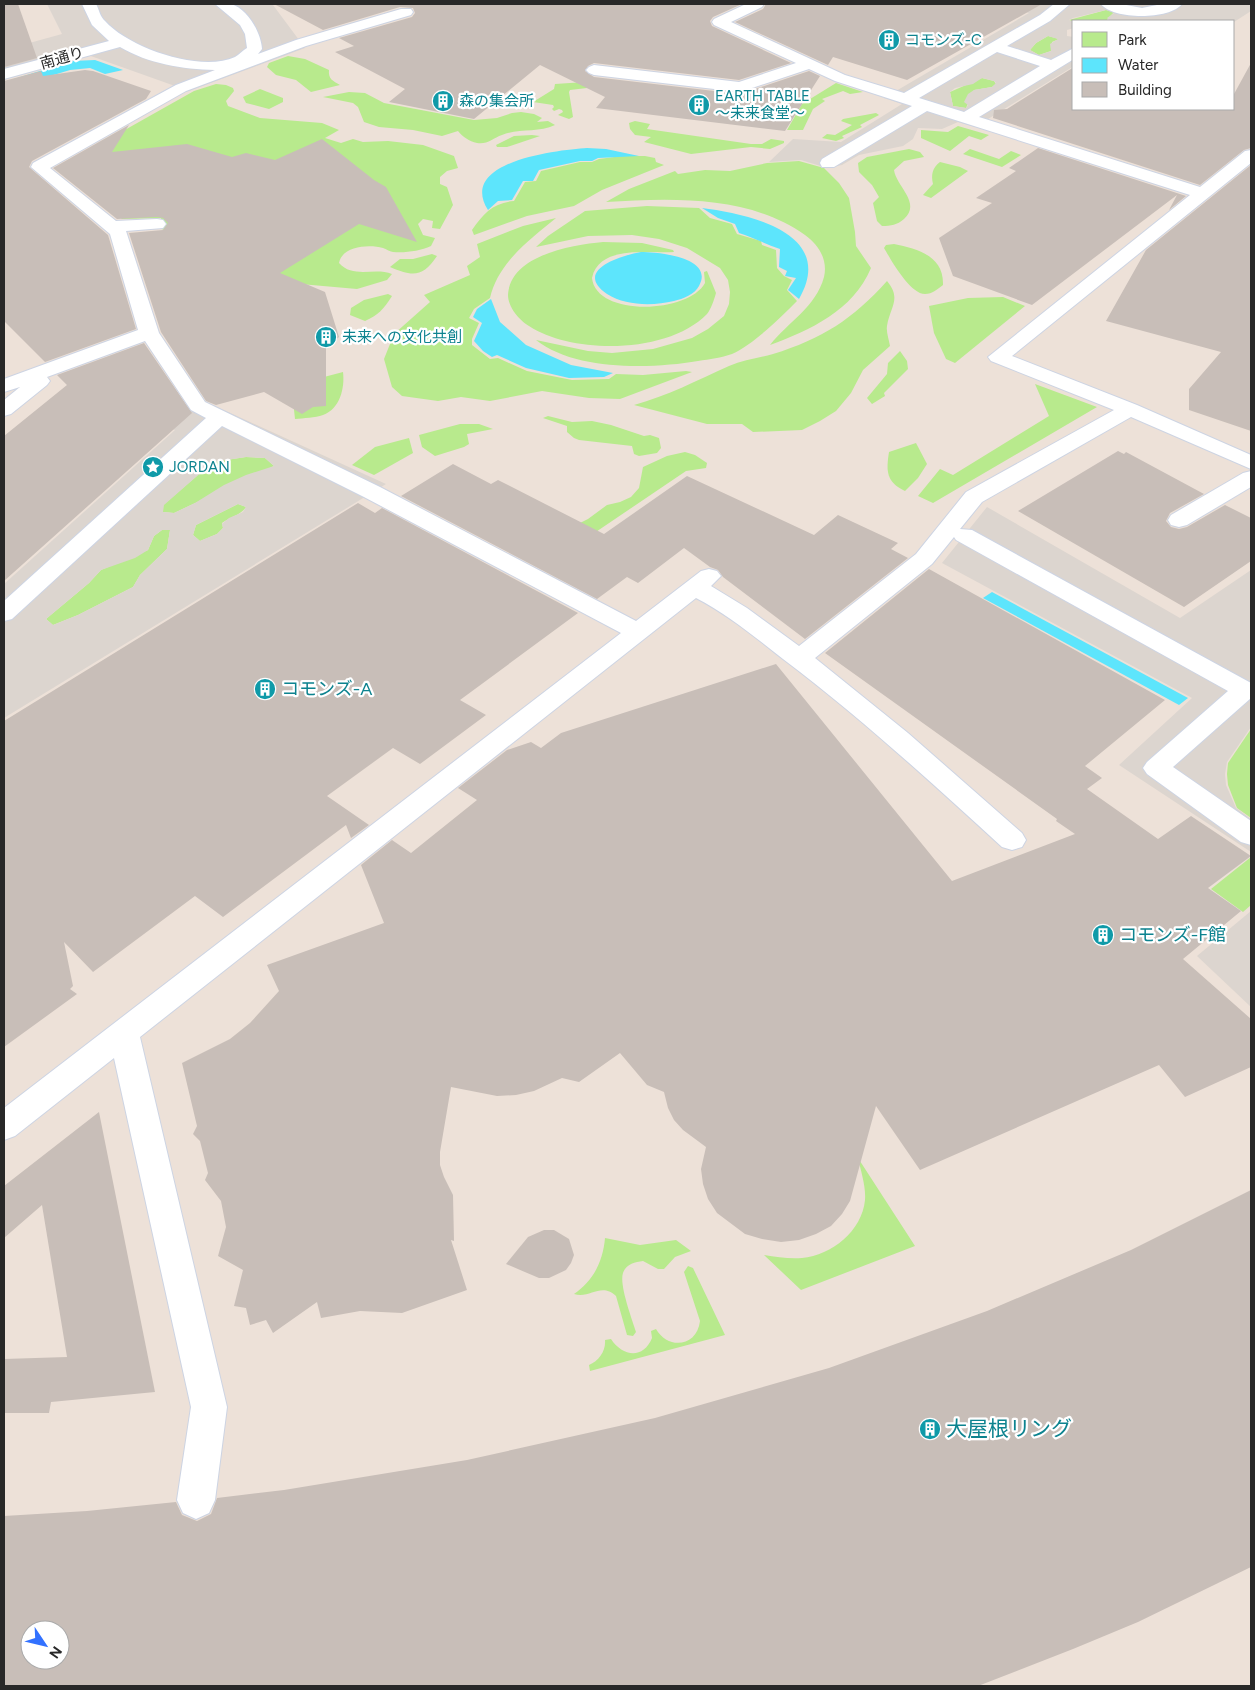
<svg xmlns="http://www.w3.org/2000/svg" width="1255" height="1690" font-family="Figtree,'Noto Sans JP',sans-serif">
	<style>
		.green { fill: #b8ea8d }
		.plaza { fill: #dcd5cf; fill-rule: evenodd }
		.water { fill: #5de5fc }
		.building { fill: #c8beb8; fill-rule: evenodd }
		.lines { fill: none; stroke-linecap: round; stroke-linejoin: round }
		.service-casing { stroke: #cdd4e3; stroke-width: 2 }
		.service { fill: #fff; fill-rule: evenodd }
		.labels { text-anchor: middle; stroke-width: 4.5; stroke-linejoin: round; paint-order: stroke }
		.far-culture-label { font-size: 15px; fill: #0d838f; stroke: #fff; text-anchor: start }
		.far-street-label { font-size: 15px; fill: #282828; stroke: #fff }
		.culture-label { font-size: 18px; fill: #0d838f; stroke: #fff; text-anchor: start }
		.near-culture-label { font-size: 21px; fill: #0d838f; stroke: #fff; text-anchor: start }
	</style>
	<rect width="100%" height="100%" fill="#ede1d8"/>
	<!-- green -->
	<g class="green">
		<path d="M1106,10L1114,12L1106,21L1074,22L1069,20Z"/>
		<path d="M1048,36L1059,39L1052,42L1051,51L1039,55L1030,50L1036,43Z"/>
		<path d="M288,56L305,59L329,70C328,79 333,81 340,85L311,92L296,80L276,75L267,67L269,63Z"/>
		<path d="M982,78L994,81L996,84L992,87L974,90L966,108L953,106L950,92Z"/>
		<path d="M585,82L587,88L570,90L569,92L573,117L569,119L558,115L563,112L562,110L559,109L554,111L552,109L554,107L553,105L533,102L554,89L555,84Z"/>
		<path d="M836,83L863,92L850,94L843,91L822,99L825,101L813,109L803,130H787L802,104Z"/>
		<path d="M216,84L226,85L233,88L234,91L226,101L228,106L260,118L322,123L339,130L325,138L341,143L353,139L363,142L388,141L423,145L454,156L458,168L447,171L440,177V184L447,187L453,205L440,229L432,228L433,221L423,219L418,224L423,235L435,238L431,246C420,251 406,253 393,252C391,252 386,249 383,248C369,244 342,246 339,263C353,279 375,267 392,274L387,280L357,289L289,283L258,266L159,228L161,218L122,219L59,167L194,91Z"/>
		<path d="M260,89L283,98V102L269,109L246,103L243,97Z"/>
		<path d="M349,92L365,93L384,103L474,120L497,118L512,113L521,112L534,114L542,118L537,122L548,121L555,125C538,133 519,128 502,135C493,138 487,145 477,143C469,141 463,137 458,131L442,136L413,130L379,127L364,122L358,107L353,103L323,97Z"/>
		<path d="M876,113L879,115L860,125L862,127L842,136L844,138L836,141L822,138L827,134L835,135L852,125L841,121L843,119Z"/>
		<path d="M635,121L650,124L647,129L751,144H762L771,139L784,141V143L770,149L751,147L691,154L644,142L651,137L635,135L630,129L629,123Z"/>
		<path d="M958,126L989,135L981,140L969,136L950,151L921,138V130L948,132Z"/>
		<path d="M532,135L540,136L507,147H497L496,145L514,136Z"/>
		<path d="M909,149L920,152L924,157L904,161L894,170C896,186 922,203 904,219C897,225 891,226 882,226L877,221L873,203L879,197L872,185L859,172L858,163L867,157Z"/>
		<path d="M970,149L999,159L1011,151L1021,155L1002,167L963,154Z"/>
		<path d="M622,156H645L655,158L656,162L664,165L602,190L574,206L527,216L474,235L472,230C484,213 493,203 514,201L525,182L536,181L541,171L580,162H592L599,159Z"/>
		<path d="M799,161L824,168L839,183L849,198L855,232L856,246L871,268C853,311 810,330 770,345C788,322 816,307 824,277C828,260 819,245 805,235C749,195 672,198 606,202L629,189L675,171L678,174L705,170L730,171L767,163Z"/>
		<path d="M940,162L960,167L968,171L931,198L923,195L933,184C931,175 932,168 940,162Z"/>
		<path d="M647,206L699,208L710,218L732,224L737,234L761,241L762,245L776,250L777,268L784,276L792,280L787,290L797,301C780,318 754,344 732,354C721,358 710,359 698,361C651,369 575,371 536,340L588,351L612,353L653,349L692,338L708,329L724,316L729,304L730,292L728,280L720,268L687,248L659,239L632,235L588,236L536,247L548,236L585,211Z"/>
		<path d="M556,218C529,240 498,263 490,298L474,309L469,318L479,323L472,339V345L490,359L498,358L527,371L572,380L609,379L616,374L643,375L686,371L692,372L620,399L589,398L542,391L490,401L461,397L438,401L402,396L392,387L384,359L394,334L430,302L424,295L470,275L467,266L480,257L477,244L523,226Z"/>
		<path d="M603,242L642,243L673,250L674,252C650,254 599,244 592,278C596,317 688,314 705,283L704,272L707,271L716,293C714,300 711,309 707,314C668,354 574,355 529,326C519,320 508,307 508,295C510,255 572,245 603,242Z"/>
		<path d="M894,244C918,249 944,256 943,285C938,289 932,294 925,294C910,294 891,260 884,248L886,245Z"/>
		<path d="M432,254L437,256C423,277 413,277 390,267L400,259H413Z"/>
		<path d="M887,281C902,299 890,307 887,326C886,332 889,340 890,346L863,370L851,393L836,411L820,421L802,430L753,432L742,424H707L634,405C667,396 698,380 729,366C743,360 759,358 773,354C822,339 853,319 887,281Z"/>
		<path d="M388,294L392,296C384,309 378,315 365,321L350,315L351,308L364,300Z"/>
		<path d="M1003,297L1025,306L955,363L946,359L934,333L929,306L968,298Z"/>
		<path d="M900,351L907,361L908,369L884,393L885,396L872,404L867,398L887,374L888,363Z"/>
		<path d="M343,372C345,388 340,409 323,415C315,418 304,418 295,419L293,400L305,382Z"/>
		<path d="M1035,384L1097,407L933,503L918,496L940,469L953,475L1049,416Z"/>
		<path d="M548,416L572,422L592,421L611,425L644,436L650,435L659,438L661,448L657,453L639,456L634,454L632,446L579,440L574,438L567,432V426L543,418Z"/>
		<path d="M460,424H479L493,429L467,434L469,444L464,447L435,456L422,447L419,435Z"/>
		<path d="M409,438L413,453L374,475L352,465L375,447Z"/>
		<path d="M916,443L927,464L918,478L905,491C886,482 886,471 889,452Z"/>
		<path d="M685,452L695,455L707,463L706,468L686,471L547,565L572,527L588,519L607,505L620,502L631,497L639,488L643,467L667,456Z"/>
		<path d="M246,457L265,458L274,466L174,513L163,512V505L213,462Z"/>
		<path d="M238,504L246,507C241,515 230,517 222,523L223,528L217,534L200,541L193,535L196,525Z"/>
		<path d="M162,530H170L167,549L140,575L133,587L78,615L53,625L46,619L89,583L101,570L148,550L154,536Z"/>
		<path d="M1251,729V818L1237,808L1228,785L1227,774L1228,763Z"/>
		<path d="M1251,857V905L1243,912L1211,889Z"/>
		<path d="M858,1158L915,1246L801,1290L764,1255C777,1257 789,1259 802,1258C832,1255 862,1231 865,1200C866,1186 861,1172 858,1158Z"/>
		<path d="M605,1238L640,1245L676,1240L691,1251L675,1257L664,1269H658L643,1261C635,1262 626,1264 623,1273C619,1285 632,1319 636,1332L633,1336L627,1335L616,1296C601,1282 590,1299 574,1294C593,1281 603,1262 605,1238Z"/>
		<path d="M688,1266L693,1268L725,1335L590,1371L589,1365C599,1361 606,1351 605,1340L611,1339C622,1356 643,1360 652,1338L651,1331L656,1329C668,1350 697,1347 700,1321L684,1272Z"/>
	</g>
	<!-- plaza -->
	<g class="plaza">
		<path d="M47,4H276L273,5L305,48L189,91L88,55L4,79V64L12,65L14,60H4V50L62,34Z"/>
		<path d="M996,4H1251V11L1234,22L1103,21L1109,20L1107,18L1114,13L1106,10L1073,18L1069,20L1074,22V28L1067,30V36L1074,37V66L975,127L958,122L942,129L918,128L913,139L903,146L859,155L842,165L827,168L801,160L769,162L793,139L841,142L902,104L884,98L1029,13ZM1048,36L1058,39L1050,44L1051,51L1039,55L1030,50L1036,43ZM982,78L994,81L996,83L992,87L974,90L968,94L964,102L968,105L966,108L953,106L950,92L955,88L973,84Z"/>
		<path d="M213,405L386,484L4,718V584L175,430L158,425L178,407ZM246,457L265,458L274,466L246,475L224,485L195,503L174,513L163,512L164,505L213,462ZM238,504L246,507L243,512L229,518L222,524L223,528L217,534L200,541L193,535L196,525ZM162,530H170L167,549L140,575L133,587L78,615L53,625L46,619L89,583L101,570L135,558L148,550L154,536Z"/>
		<path d="M987,507L1180,618L1251,570V727L1227,762L1225,774L1226,785L1236,808L1251,819V852L1119,765L1192,698L942,563Z"/>
		<path d="M1251,911V1007L1197,956Z"/>
	</g>
	<!-- water -->
	<g class="water">
		<path d="M95,60L123,70L105,74L90,68L70,70L4,90V82L73,61Z"/>
		<path d="M587,148L606,149L639,156L598,158L592,161H580L539,170L533,181H523L512,200L498,201L488,210C457,161 558,150 587,148Z"/>
		<path d="M702,208C749,214 837,233 799,299L788,290L796,278L785,276L787,271L779,267L780,249C766,244 754,238 739,233L735,224L718,218Z"/>
		<path d="M641,252C657,252 715,257 699,286C695,294 683,299 674,301C653,306 626,306 607,294C572,270 623,255 641,252Z"/>
		<path d="M491,299L500,322L526,345L571,365L613,373L604,377L569,378L526,368L497,355L492,357L483,351L474,341L482,323L473,317L477,309Z"/>
		<path d="M992,592L1188,698L1179,705L983,598Z"/>
	</g>
	<!-- building -->
	<g class="building">
		<path d="M4,4H18L37,58L4,67Z"/>
		<path d="M274,4H742L713,17L710,21L712,26L791,63L739,80L594,63L588,66L585,71L594,77L740,94L809,71L820,76L785,131L596,108L605,97L540,65L474,119L389,102L405,89L335,52L354,46L339,38L412,17L415,13L413,8L400,7L323,30Z"/>
		<path d="M766,4H1042L907,80L833,57L828,65L735,22L763,9Z"/>
		<path d="M1251,63V148L1244,150L1200,185L993,118L994,110L1007,109L1074,67V109H1234V94Z"/>
		<path d="M85,70L93,71L151,91L146,99L32,161L29,167L108,235L136,329L45,362L4,321V81L41,71L43,76Z"/>
		<path d="M129,125L112,152L187,144L232,157L246,153L275,160L322,139L374,180L386,187L417,242L359,224L280,273L325,292L339,337L326,348V406L313,407L302,414L264,392L216,405L206,401L161,332L129,233L163,230L168,223L163,218L157,217L117,219L53,168Z"/>
		<path d="M1038,148L1186,196L1169,210L1177,195L1032,305L953,276L939,238L992,203L976,198L1016,171L1009,168Z"/>
		<path d="M1251,165V431L1189,410V389L1221,352L1106,321L1146,250Z"/>
		<path d="M144,343L192,413L4,581V436L67,385L57,375Z"/>
		<path d="M1118,451L1124,454L1126,452L1204,494L1170,513L1166,521L1171,527L1179,529L1187,527L1225,505L1251,518V561L1184,607L1018,511Z"/>
		<path d="M453,464L491,484L498,480L604,534L687,476L814,535L838,515L898,543L891,549L908,558L805,639L723,577L718,570L710,567L684,548L638,583L627,577L597,599L401,496Z"/>
		<path d="M358,503L375,513L382,508L578,613L460,700L486,715L420,764L393,748L327,796L369,825L351,838L346,825L223,917L195,896L93,972L64,942L73,986L70,989L77,994L4,1047V721Z"/>
		<path d="M929,569L1165,700L1085,766L1102,778L1087,789L1158,839L1191,816L1251,856L1208,888L1241,911L1183,959L1251,1019V1067L1185,1097L1159,1065L920,1170L876,1106L850,1201L842,1214L831,1226L816,1234L799,1240L781,1242L762,1239L745,1234L717,1213L708,1199L703,1184L701,1169L706,1147L683,1130L674,1120L668,1108L664,1092L647,1085L620,1053L579,1082L562,1078L534,1091L516,1095L497,1096L451,1087L440,1152V1165L444,1177L453,1195L454,1241L451,1240L467,1290L402,1313L360,1311L321,1318L317,1302L273,1333L266,1320L250,1325L246,1308L234,1306L243,1270L218,1256L226,1227L221,1201L205,1180L208,1173L200,1141L193,1134L197,1126L182,1063L230,1039L250,1023L279,991L267,965L384,923L361,865L392,840L411,853L477,800L458,788L507,750L531,742L541,748L561,733L776,664L952,881L1075,834L1056,821L1057,819L825,653Z"/>
		<path d="M99,1112L155,1392L51,1402L49,1413H4V1359L67,1357L42,1205L4,1238V1186Z"/>
		<path d="M1251,1190V1567L1138,1622L1073,1649L978,1686H4V1516L87,1511L176,1502L182,1515L197,1521L211,1514L217,1498L284,1490L467,1460L655,1418L829,1368L987,1311L1131,1250ZM30,1630H60V1660H30Z"/>
		<path d="M544,1230H554L569,1239L574,1255L571,1263L566,1270L549,1278H539L506,1264L528,1237Z"/>
	</g>
	<g class="lines">
		<!-- service casing -->
		<g class="service-casing">
			<g id="service">
				<path d="M82,4H96C99,9 100,17 105,21C129,48 201,73 235,57C239,55 243,50 247,48L245,34L240,25L215,4C220,4 227,2 231,4C248,9 261,33 262,49L258,54L296,40L401,9H411L413,12L411,15L306,46L186,91L50,168L116,221L157,219L163,220L166,224L163,228L126,231L159,333L205,402L380,487L636,621L701,571L709,569L717,571L721,576L711,586L747,608L799,646L916,554L966,492L1114,410L991,361L988,357L1190,195L927,111L834,167H822L820,163L822,159L912,106L835,81L809,69L740,92L594,75L589,73L586,70L589,67L594,65L739,82L796,63L714,25L712,22L714,19L746,4H764L762,7L731,22L845,75L904,93L1040,15L1054,4H1070L1050,21L1007,46L1051,60L1074,48V59L979,117L1200,187L1245,151L1251,150V163L1012,356L1137,405L1251,455V469L1131,417L982,502L960,529L972,530L1251,683V698L1173,767L1251,821V845L1241,842L1147,774L1143,768L1147,762L1228,691L956,540L954,537L932,564L815,658L908,733L1022,833L1026,840L1022,847L1012,850L1002,847C931,782 860,717 783,659C755,637 727,614 696,598L140,1037L227,1407L215,1500L209,1513L196,1519L183,1513L177,1500L191,1407L114,1058L15,1136L4,1140V1108L621,633L364,497L222,426L12,619L4,621V601L206,418L191,410L145,341L47,377L50,381L47,385L11,414L4,416V400L20,387L4,392V379L138,330L110,234L31,167L33,163L176,85L215,70C182,69 149,64 120,47L4,79V69L109,41L92,25ZM997,52L1040,66L964,112L919,98Z"/>
				<path d="M1101,4H1121L1142,8L1162,4H1182C1170,20 1113,20 1101,4Z"/>
				<path d="M1251,471V487L1187,525L1179,527L1171,525L1168,520L1171,515L1243,473Z"/>
			</g>
		</g>
		<!-- service -->
		<use href="#service" class="service"/>
	</g>
	<!-- icons -->
	<defs>
		<g id="building-disc" transform="scale(1.125)"><circle r="9.5" fill="#0f9aa8" stroke="#fff"/><path d="M-4-6H4V6H1V3H-1V6H-4ZM-2.5-4.3h1.7v1.8h-1.7ZM.8-4.3h1.7v1.8H.8ZM-2.5-1h1.7V.8h-1.7ZM.8-1h1.7V.8H.8Z" fill="#fff"/></g>
		<g id="sight-disc" transform="scale(1.125)"><circle r="9.5" fill="#0f9aa8" stroke="#fff"/><path d="M0-6L1.8-2.2L6-1.7L2.9 1.2L3.7 5.4L0 3.3L-3.7 5.4L-2.9 1.2L-6-1.7L-1.8-2.2Z" fill="#fff"/></g>
	</defs>
	<g fill-rule="evenodd">
		<use href="#building-disc" x="889" y="40"/>
		<use href="#building-disc" x="443" y="101"/>
		<use href="#building-disc" x="699" y="105"/>
		<use href="#building-disc" x="326" y="337"/>
		<use href="#sight-disc" x="153" y="467"/>
		<use href="#building-disc" x="265" y="689"/>
		<use href="#building-disc" x="1103" y="935"/>
		<use href="#building-disc" x="930" y="1429"/>
	</g>
	<g class="labels">
		<!-- far-culture labels -->
		<g class="far-culture-label">
			<text x="905" y="45">コモンズ-C</text>
			<text x="715" y="101">EARTH TABLE<tspan x="715" dy="17">〜未来食堂〜</tspan></text>
			<text x="459" y="106">森の集会所</text>
			<text x="342" y="342">未来への文化共創</text>
			<text x="169" y="472">JORDAN</text>
		</g>
		<!-- far-street labels -->
		<g class="far-street-label">
			<text transform="translate(62 58) rotate(-16)" y="5">南通り</text>
		</g>
		<!-- culture labels -->
		<g class="culture-label">
			<text x="281" y="695">コモンズ-A</text>
			<text x="1119" y="941">コモンズ-F館</text>
		</g>
		<!-- near-culture labels -->
		<g class="near-culture-label">
			<text x="946" y="1436">大屋根リング</text>
		</g>
	</g>
	<!-- border -->
	<rect width="1255" height="1690" fill="none" stroke="#282828" stroke-width="10"/>
	<!-- legend -->
	<rect x="1072" y="20" width="162" height="90" fill="#ffffff" stroke="#a9a9a9"/>
	<rect x="1082" y="32" width="25" height="15" fill="#b8ea8d" stroke="#a9a9a9"/>
	<text x="1118" y="45" font-size="15" fill="#282828">Park</text>
	<rect x="1082" y="58" width="25" height="15" fill="#5de5fc" stroke="#a9a9a9"/>
	<text x="1118" y="70" font-size="15" fill="#282828">Water</text>
	<rect x="1082" y="82" width="25" height="15" fill="#c8beb8" stroke="#a9a9a9"/>
	<text x="1118" y="95" font-size="15" fill="#282828">Building</text>
	<!-- north arrow -->
	<g transform="translate(45 1645) rotate(125)"><circle r="24" fill="#ffffff" stroke="#a9a9a9"/>
	<path d="M0-4L9 19L0 12L-9 19Z" fill="#3271ff"/>
	<text y="-8" font-size="14" font-weight="bold" text-anchor="middle" fill="#282828">N</text>
	</g>
</svg>
